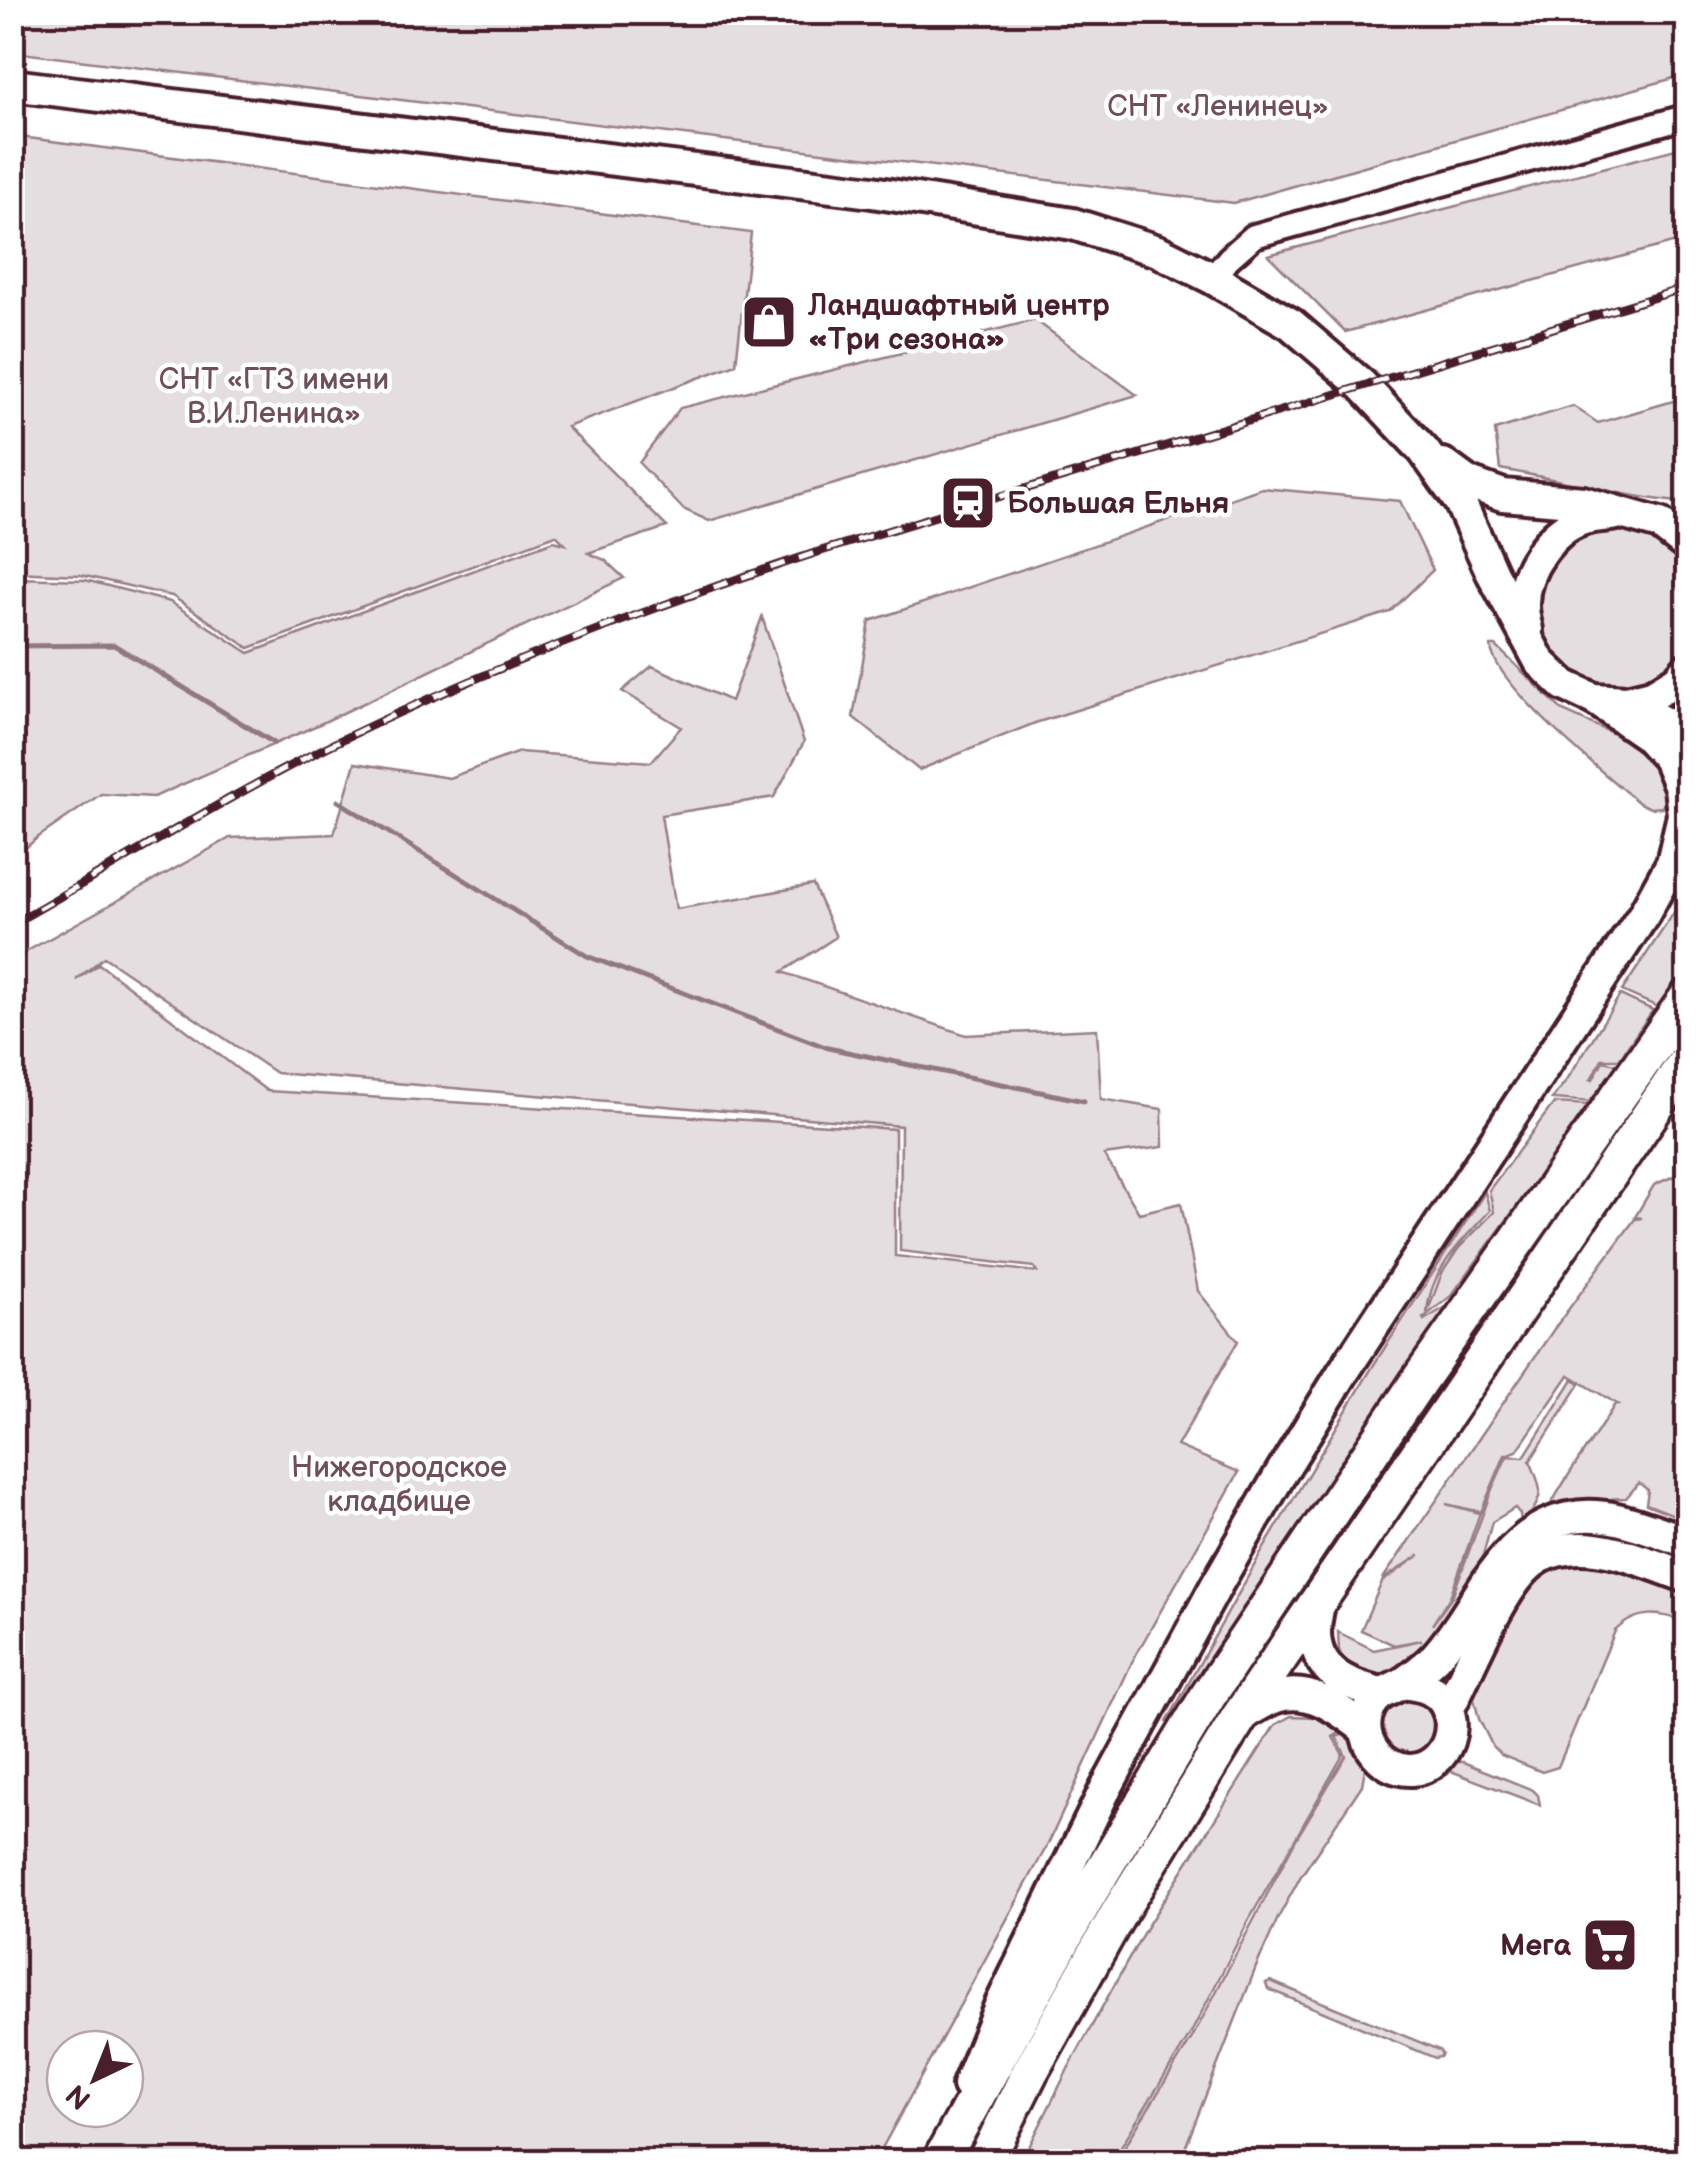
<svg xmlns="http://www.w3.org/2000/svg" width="1700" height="2174" font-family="'Balsamiq Sans',sans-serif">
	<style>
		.green { fill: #e5dee0; stroke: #987e86; stroke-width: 2.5; fill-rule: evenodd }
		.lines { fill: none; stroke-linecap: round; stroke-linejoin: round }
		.stream { stroke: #91787e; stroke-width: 5 }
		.street-casing { stroke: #4a1f2b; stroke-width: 30 }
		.secondary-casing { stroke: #4a1f2b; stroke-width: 38 }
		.primary-casing { stroke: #4a1f2b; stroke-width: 42 }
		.street { stroke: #fff; stroke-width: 22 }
		.secondary { stroke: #fff; stroke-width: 30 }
		.primary { stroke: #fff; stroke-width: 35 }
		.rail-casing { stroke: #4a1f2b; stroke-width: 9 }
		.rail { stroke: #fff; stroke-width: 5; stroke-dasharray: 15; stroke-linecap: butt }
		.labels { text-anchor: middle; stroke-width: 9; stroke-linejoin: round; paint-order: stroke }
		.park-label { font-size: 30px; fill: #714f58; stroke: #fff }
		.poi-label { font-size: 30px; font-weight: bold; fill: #4a1f2b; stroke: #fff; text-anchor: start }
	</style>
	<rect width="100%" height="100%" fill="#fff"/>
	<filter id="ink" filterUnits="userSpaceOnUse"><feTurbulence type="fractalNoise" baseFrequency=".01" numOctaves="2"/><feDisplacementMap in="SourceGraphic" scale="20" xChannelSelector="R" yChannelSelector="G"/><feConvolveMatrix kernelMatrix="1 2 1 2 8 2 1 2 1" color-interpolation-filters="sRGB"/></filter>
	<g filter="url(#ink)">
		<!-- green -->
		<g class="green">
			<path d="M13,12H1687L1688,74L1234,203L13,52Z"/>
			<path d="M13,136L751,233L736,364L567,427L667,527L588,553L605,560L624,578L322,723L154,797L101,794L37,838L13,859V578L85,580L170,602L249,653L554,541L565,544L556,535L249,648L172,596L81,575L13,572Z"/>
			<path d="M1687,146V239L1345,332L1268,255Z"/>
			<path d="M1035,320L1137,395L709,521L683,509L639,463L680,408Z"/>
			<path d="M1687,397V503C1624,497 1563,480 1500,469L1495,430L1573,406L1598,423Z"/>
			<path d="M1262,488L1400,501L1433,570L1390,612L1035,723L919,770L853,717L870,621Z"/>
			<circle cx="1614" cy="607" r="80"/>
			<path d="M762,617L804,742L774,797L661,815L676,909L813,885L836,937L782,972L966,1035L1097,1029L1101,1099L1162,1109L1163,1147L1104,1155L1139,1213L1181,1203L1198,1291L1238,1341L1177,1446L1239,1472L1132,1662L1048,1844L875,2161H13V962L29,950L230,838L334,834L355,763L449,778L519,752L651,762L681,727L622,691L652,666L731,701ZM104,957L276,1073L901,1126L900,1251L1034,1267L1037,1272L895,1256V1129L267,1091L99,964L76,980ZM65,2049H125V2109H65Z"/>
			<path d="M1491,646H1496L1563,711L1630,741L1655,760L1668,795L1662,807L1650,808L1639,803C1608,777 1492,683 1491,646Z"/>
			<path d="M1687,893V968L1660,1008L1622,991Z"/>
			<path d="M1620,995L1653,1010L1619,1059H1602L1591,1079H1593L1603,1061L1620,1065L1593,1102L1552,1099L1568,1078Z"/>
			<path d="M1554,1103L1591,1105L1451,1296L1423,1318L1424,1320L1449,1305L1172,1726L1167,1722L1264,1548L1373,1366L1485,1192L1490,1211C1461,1241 1430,1271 1427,1313L1442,1273L1458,1249L1494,1212L1489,1190Z"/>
			<path d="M1687,1170V1520L1646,1504L1648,1490L1639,1483L1626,1498C1594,1499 1573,1505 1544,1518C1563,1478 1592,1443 1615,1404H1617L1569,1375L1517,1451L1505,1455L1481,1512L1446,1504L1480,1513L1450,1597L1432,1625L1452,1597L1492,1489L1507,1456L1524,1457L1573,1379L1580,1384L1530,1461C1546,1497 1542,1495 1522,1528L1520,1514L1515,1508L1492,1522L1471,1600L1431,1653L1378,1679L1346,1666L1339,1650L1338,1632L1374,1650L1422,1640L1394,1645L1361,1630L1382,1582L1420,1555L1382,1580L1554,1329L1635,1219L1642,1218L1635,1217L1654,1185Z"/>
			<path d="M1566,1553L1687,1587V1623C1661,1612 1637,1609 1615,1631L1558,1767L1542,1772L1501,1755L1493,1747L1479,1719L1473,1695V1679L1513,1595Z"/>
			<path d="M1400,1698C1406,1698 1418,1698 1423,1701C1455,1715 1428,1770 1397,1754C1391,1751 1385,1742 1380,1737L1381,1713Z"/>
			<path d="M1291,1716L1315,1717L1341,1732L1333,1737L1343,1755L1249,1920L1190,2035L1112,2161H1022L1069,2067L1146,1928L1275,1725Z"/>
			<path d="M1347,1733L1360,1743L1366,1762L1362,1785L1301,1876L1278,1918L1256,1967L1180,2161L1115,2162L1192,2038L1296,1839L1346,1756L1336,1737Z"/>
			<path d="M1452,1762H1463L1533,1790L1538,1795L1540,1805L1440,1767Z"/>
			<path d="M1270,1981L1439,2050L1442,2054L1440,2057L1435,2058L1268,1989L1266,1983Z"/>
		</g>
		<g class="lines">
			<!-- stream -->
			<g class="stream">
				<path d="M12,646L114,645L274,743"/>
				<path d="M338,801L587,956L828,1048L1084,1101"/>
			</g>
			<!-- street casing -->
			<g class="street-casing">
				<path id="street" d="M1212,278L1229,258L1254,236L1688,116"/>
			</g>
			<!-- secondary casing -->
			<g class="secondary-casing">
				<g id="secondary">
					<path d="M12,85L872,192L1073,224L1158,251L1212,278L1291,324L1362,385L1424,451L1460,502L1492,573L1540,662L1564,685L1594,699L1626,701L1652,695L1677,680L1688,668"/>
					<path d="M1443,464L1469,483L1503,495L1583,502L1660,524L1688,546"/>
					<path d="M1527,630C1525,622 1523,613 1523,606C1522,571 1551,529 1584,519C1594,516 1606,516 1616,514"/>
					<path d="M1629,703L1688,736"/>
					<path d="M1320,1599C1318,1610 1315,1621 1315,1632C1315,1673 1348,1685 1381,1693"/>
					<path d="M1403,1683C1416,1685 1428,1686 1438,1695C1464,1720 1448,1767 1412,1770C1380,1772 1355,1736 1370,1707C1378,1691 1393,1690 1406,1681C1416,1674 1427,1665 1435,1657C1479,1610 1498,1532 1569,1518C1608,1509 1651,1530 1688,1542"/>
					<path d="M1448,1710C1468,1672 1500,1588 1532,1563C1542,1555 1555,1550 1568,1549C1604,1543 1653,1565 1688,1577"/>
					<path d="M1240,1716C1252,1710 1264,1701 1276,1697C1310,1686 1340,1710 1365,1729"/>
					<path d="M968,2085L1000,2006L1104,1792L1216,1586L1281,1473L1342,1374L1644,914L1672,863L1683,815L1680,787L1668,758L1647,735L1596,700"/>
				</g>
			</g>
			<!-- primary casing -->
			<g class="primary-casing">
				<g id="primary">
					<path d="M940,2162L1086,1898L1208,1696L1418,1382L1688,997"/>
					<path d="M985,2162L1030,2072L1118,1914L1240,1716L1688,1059"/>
				</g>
			</g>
			<!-- street -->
			<use href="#street" class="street"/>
			<!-- secondary -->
			<use href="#secondary" class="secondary"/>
			<!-- primary -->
			<use href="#primary" class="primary"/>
			<!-- rail casing -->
			<g class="rail-casing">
				<path id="rail" d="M12,924C122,862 230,794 343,739C497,664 659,604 821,551L1688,287"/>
			</g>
			<!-- rail -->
			<use href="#rail" class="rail"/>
		</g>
	</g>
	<!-- icons -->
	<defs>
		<g id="shop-square" transform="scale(2.875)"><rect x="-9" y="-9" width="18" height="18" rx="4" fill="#4a1f2b" stroke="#fff"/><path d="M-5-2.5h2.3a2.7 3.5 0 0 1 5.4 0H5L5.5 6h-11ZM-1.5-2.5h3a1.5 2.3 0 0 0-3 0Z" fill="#fff"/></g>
		<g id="station-square" transform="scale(2.875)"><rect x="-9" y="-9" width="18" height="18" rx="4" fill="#4a1f2b" stroke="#fff"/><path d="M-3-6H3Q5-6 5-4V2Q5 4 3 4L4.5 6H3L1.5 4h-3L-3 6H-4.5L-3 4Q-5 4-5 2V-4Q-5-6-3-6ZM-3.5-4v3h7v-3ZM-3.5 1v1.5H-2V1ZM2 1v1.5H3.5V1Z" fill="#fff"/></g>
		<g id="supermarket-square" transform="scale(2.875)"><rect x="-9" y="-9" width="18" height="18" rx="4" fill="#4a1f2b" stroke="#fff"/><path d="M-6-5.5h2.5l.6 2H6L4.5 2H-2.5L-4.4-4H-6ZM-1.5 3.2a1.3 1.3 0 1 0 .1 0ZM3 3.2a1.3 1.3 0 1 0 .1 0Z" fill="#fff"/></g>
	</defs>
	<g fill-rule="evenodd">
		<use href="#shop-square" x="769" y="322"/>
		<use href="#station-square" x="968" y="503"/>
		<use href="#supermarket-square" x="1610" y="1945"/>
	</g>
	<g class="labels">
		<!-- park labels -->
		<g class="park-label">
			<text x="1218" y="116">СНТ «Ленинец»</text>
			<text x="274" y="389">СНТ «ГТЗ имени<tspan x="274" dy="34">В.И.Ленина»</tspan></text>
			<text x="399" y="1477">Нижегородское<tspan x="399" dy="34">кладбище</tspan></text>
		</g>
		<!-- poi labels -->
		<g class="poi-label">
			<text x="808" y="315">Ландшафтный центр<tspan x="808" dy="34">«Три сезона»</tspan></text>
			<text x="1007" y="513">Большая Ельня</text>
			<text x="1571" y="1955" text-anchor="end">Мега</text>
		</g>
	</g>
	<!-- margin -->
	<rect width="1700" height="2174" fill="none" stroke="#fff" stroke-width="50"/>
	<rect x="25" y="25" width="1650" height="2124" fill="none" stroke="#4a1f2b" stroke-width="4" filter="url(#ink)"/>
	<!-- north arrow -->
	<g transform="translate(95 2079) rotate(223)"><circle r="48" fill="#ffffff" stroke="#b7a5aa" stroke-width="2.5"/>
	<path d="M0-8L18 38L0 25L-18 38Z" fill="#4a1f2b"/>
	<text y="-15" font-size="28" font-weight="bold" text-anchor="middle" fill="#4a1f2b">N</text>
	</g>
</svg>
